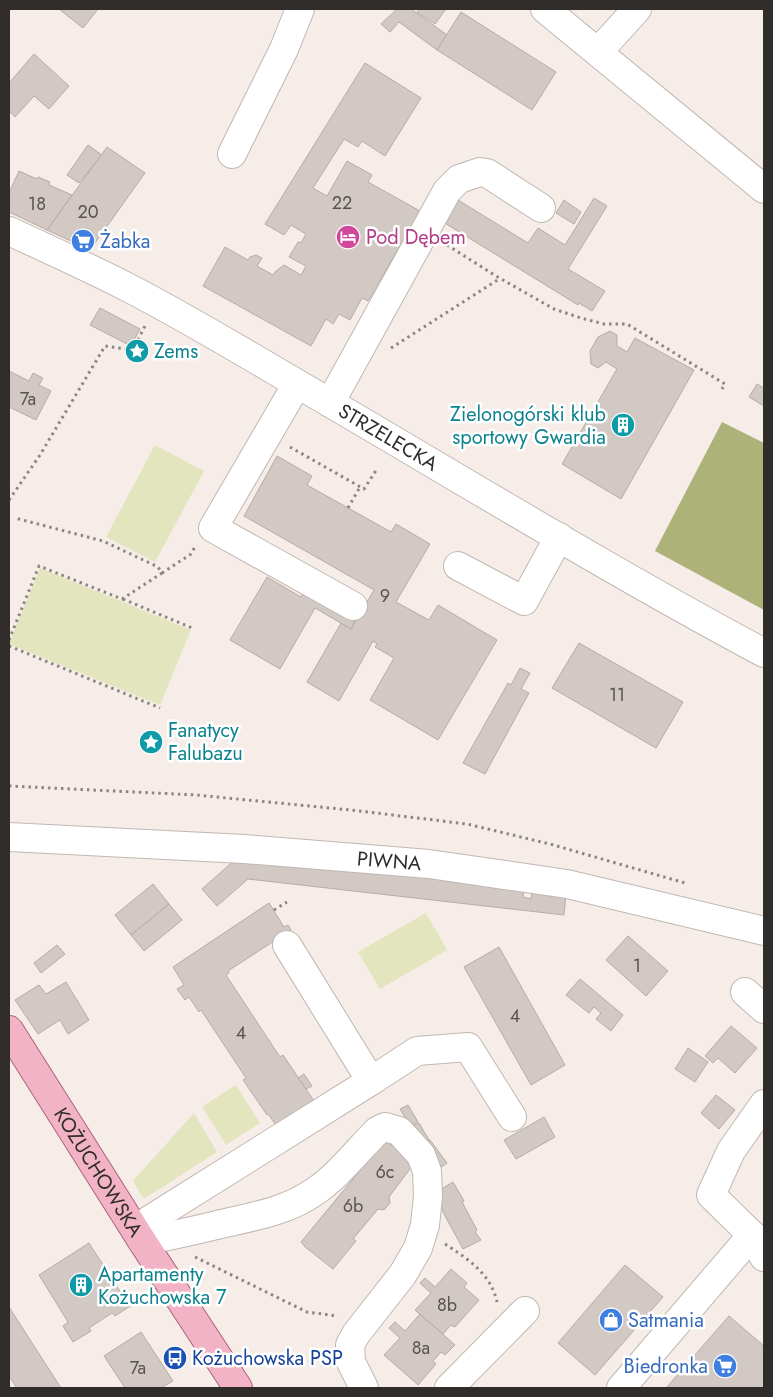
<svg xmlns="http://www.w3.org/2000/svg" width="773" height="1397" font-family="Jost,sans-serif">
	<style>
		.green { fill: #e2e5be }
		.forest { fill: #adb279 }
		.building { fill: #d3c9c4; stroke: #b6aca7 }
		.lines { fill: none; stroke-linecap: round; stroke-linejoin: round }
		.minor-casing { stroke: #c1b7b2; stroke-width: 30 }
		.major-casing { stroke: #a96377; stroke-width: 30 }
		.path { stroke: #8c8682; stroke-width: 3; stroke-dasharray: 2.5 4; stroke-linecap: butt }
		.minor { stroke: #fff; stroke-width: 28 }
		.major { stroke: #f2b3c6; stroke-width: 28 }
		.labels { text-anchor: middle; stroke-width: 5; stroke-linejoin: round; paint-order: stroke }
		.number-label { font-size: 18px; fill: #595350 }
		.hotel-label { font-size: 20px; fill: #b23c85; stroke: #fff; text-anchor: start }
		.shop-label { font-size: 20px; fill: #366cbe; stroke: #fff; text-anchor: start }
		.culture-label { font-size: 20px; fill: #0d838f; stroke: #fff; text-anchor: start }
		.street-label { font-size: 20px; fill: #302c2a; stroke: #fff }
		.transit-label { font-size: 20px; fill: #164399; stroke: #fff; text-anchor: start }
	</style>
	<rect width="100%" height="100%" fill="#f7ede8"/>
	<!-- green -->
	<g class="green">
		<path d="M155,445L204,471L155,562L106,537Z"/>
		<path d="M40,568L191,630L160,705L9,644Z"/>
		<path d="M426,913L447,950L380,989L358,952Z"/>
		<path d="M236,1085L260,1123L226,1145L202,1107Z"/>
		<path d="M194,1113L217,1152L144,1199L133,1181Z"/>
	</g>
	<!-- forest -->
	<path class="forest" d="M722,422L764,443V610L655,551Z"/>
	<!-- building -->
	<g class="building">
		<path d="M59,9H98L83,28Z"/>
		<path d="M397,9H411L447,35L437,50L399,22L390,32L381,24Z"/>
		<path d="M419,9H446L435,24L417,12Z"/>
		<path d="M461,12L556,72L532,110L437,50Z"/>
		<path d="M34,54L69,86L49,109L34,96L15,117L9,111V83Z"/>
		<path d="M365,63L421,98L385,156L362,141L358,147L344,139L313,188L327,196L347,161L372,175L368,182L420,211L368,301L362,298L350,320L339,314L333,324L326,319L311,346L203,286L225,247L248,260L250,257L256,255L262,258L257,266L273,275L276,271L284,265L301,275L306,266L289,257L298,242L301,243L306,234L291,225L284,235L265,224Z"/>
		<path d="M88,145L102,155L79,183L67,175Z"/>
		<path d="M107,147L145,173L90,250L47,230Z"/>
		<path d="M19,171L37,179L38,177L50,182L49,185L72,195L47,230L9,212V193Z"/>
		<path d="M594,198L607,206L568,269L605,291L592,311L579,303L578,305L443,222L458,200L528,243L538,228L565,245Z"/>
		<path d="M564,200L581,212L574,224L556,213Z"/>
		<path d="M100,308L140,329L131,346L90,325Z"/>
		<path d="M610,331L617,335V346L627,352L635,338L694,370L621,499L562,464L617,369L606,362L598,368L591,364L590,351L598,337Z"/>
		<path d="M9,371L29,381L33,373L43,378L39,385L51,391L36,420L9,407Z"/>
		<path d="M757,384L764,388V406L749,397Z"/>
		<path d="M277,456L312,476L307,485L391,532L396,524L430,544L396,602L429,620L438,605L497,640L438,740L370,700L394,658L375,647L377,644L373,641L339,701L307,682L341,623L351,629L374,590L244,516Z"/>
		<path d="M267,577L301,597L305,590L356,619L351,629L315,608L280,669L230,640Z"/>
		<path d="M579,643L683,702L656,748L552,688Z"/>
		<path d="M520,668L530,673L521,689L529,693L485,774L463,763L508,683L511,685Z"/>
		<path d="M238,857L524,889L523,897L531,899L532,890L566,894L564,915L248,879L217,906L202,889Z"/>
		<path d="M153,884L169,904L131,935L115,915Z"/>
		<path d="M269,903L284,927L288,925L291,930L228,971L229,973L226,975L280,1057L283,1055L314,1101L276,1125L268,1114L267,1115L243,1080L246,1078L201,1010L199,1012L189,997L185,1000L177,989L184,985L173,967Z"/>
		<path d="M169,904L182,920L144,951L131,935Z"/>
		<path d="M628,936L668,971L646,996L606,960Z"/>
		<path d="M57,945L65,954L41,973L34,963Z"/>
		<path d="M499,947L565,1065L531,1085L464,967Z"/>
		<path d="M580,979L623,1015L611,1031L596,1019L601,1013L594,1007L589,1013L566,995Z"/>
		<path d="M66,982L89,1020L68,1034L60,1020L38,1034L15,1000L39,985L46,994Z"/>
		<path d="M731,1026L757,1048L735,1073L718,1058L713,1063L705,1056Z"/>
		<path d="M688,1048L708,1062L695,1082L675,1069Z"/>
		<path d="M304,1074L312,1086L306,1089L298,1078Z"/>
		<path d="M716,1095L735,1110L719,1129L701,1113Z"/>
		<path d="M408,1105L418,1122L410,1126L400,1109Z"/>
		<path d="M544,1117L555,1137L516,1159L504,1140Z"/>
		<path d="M419,1123L429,1140L422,1144L411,1127Z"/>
		<path d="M385,1140L415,1162L389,1197L390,1203L384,1210L378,1209L353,1239L356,1241L333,1269L304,1246V1245L301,1242Z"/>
		<path d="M430,1140L447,1163L440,1168L423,1145Z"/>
		<path d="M453,1182L464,1201L462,1202L477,1230L475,1232L481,1240L463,1249L443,1212L438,1191Z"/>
		<path d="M89,1243L123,1296L125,1295L132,1305L115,1316L112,1313L89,1328L91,1331L73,1342L63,1326L68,1322L39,1275Z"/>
		<path d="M625,1265L663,1297L595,1375L558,1343Z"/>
		<path d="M451,1269L467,1283L464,1287L479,1300L455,1327L451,1325L443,1334L415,1310L431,1293L420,1283L425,1278L435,1287Z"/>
		<path d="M9,1307L61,1388H17L9,1376Z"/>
		<path d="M420,1314L455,1345L445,1355L441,1352L433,1361L436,1364L418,1385L384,1355L400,1338L389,1328L395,1322L405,1331Z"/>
		<path d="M729,1316L764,1346V1388H666Z"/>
		<path d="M141,1332L173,1381L161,1388H125L104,1356Z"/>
	</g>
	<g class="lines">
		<!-- minor casing -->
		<g class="minor-casing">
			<g id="minor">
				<path d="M545,9L764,189"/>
				<path d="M598,52L637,9"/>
				<path d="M232,154L284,49L300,9"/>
				<path id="s1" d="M9,231C48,249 88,267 127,287C195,322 261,363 327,401C472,486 616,574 764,653"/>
				<path d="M297,384L213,528L353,606"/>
				<path d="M330,403L447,191L459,179L480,172L487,173L541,208"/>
				<path d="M458,566L524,601L559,537"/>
				<path id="s2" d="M9,837L244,849L429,864L567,884L764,931"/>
				<path d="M745,992L764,1009"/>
				<path d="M371,1081L417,1051L468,1047L512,1117"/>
				<path d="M135,1229L371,1081L287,945"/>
				<path d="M752,1235L764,1257"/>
				<path d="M142,1241C167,1237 192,1231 217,1225C250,1217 286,1212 314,1192C337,1177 358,1150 377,1131L385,1127L399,1131L421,1155L427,1171L428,1196L425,1225L418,1248L403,1274L356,1334L350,1345L351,1362L364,1388"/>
				<path d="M449,1388L525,1311"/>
				<path d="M621,1388L752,1235L711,1195L731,1151L764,1104"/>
			</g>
		</g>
		<!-- major casing -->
		<g class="major-casing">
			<g id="major">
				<path id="s3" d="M9,1030L142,1241L238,1388"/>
			</g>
		</g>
		<!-- path -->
		<g class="path">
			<path d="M447,245L496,276L554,309L581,318L604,324H627L725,384L722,389"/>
			<path d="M391,348L499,279"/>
			<path d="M290,447L364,489L377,469"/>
			<path d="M9,500L40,455L105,346L133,350L145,326"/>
			<path d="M348,508L360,487"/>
			<path d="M162,573L191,554L196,545"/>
			<path d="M123,599L192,628"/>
			<path d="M9,640L39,566L122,599L162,573L158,567L103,541L15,518"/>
			<path d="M9,646L160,708"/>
			<path d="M9,786L196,795L351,810L467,824L550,844L685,883"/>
			<path d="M274,910L287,902"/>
			<path d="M445,1244C468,1259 491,1274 497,1302"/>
			<path d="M195,1257L307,1312L338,1316"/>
		</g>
		<!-- minor -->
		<use href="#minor" class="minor"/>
		<!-- major -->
		<use href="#major" class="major"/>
	</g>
	<!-- icons -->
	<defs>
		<g id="hotel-disc" transform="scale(1.25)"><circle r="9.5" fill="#d1479c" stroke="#fff"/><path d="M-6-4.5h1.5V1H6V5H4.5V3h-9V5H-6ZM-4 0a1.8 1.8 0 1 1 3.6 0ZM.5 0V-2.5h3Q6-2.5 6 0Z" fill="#fff"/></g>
		<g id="supermarket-disc" transform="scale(1.25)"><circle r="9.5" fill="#3f7fe0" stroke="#fff"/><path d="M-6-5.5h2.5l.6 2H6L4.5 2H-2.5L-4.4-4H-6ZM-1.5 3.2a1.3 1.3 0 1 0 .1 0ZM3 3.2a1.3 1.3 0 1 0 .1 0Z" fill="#fff"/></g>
		<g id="sight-disc" transform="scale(1.25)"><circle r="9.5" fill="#0f9aa8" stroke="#fff"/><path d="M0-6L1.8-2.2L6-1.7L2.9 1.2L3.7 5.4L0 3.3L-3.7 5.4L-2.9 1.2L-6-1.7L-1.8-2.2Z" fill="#fff"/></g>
		<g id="building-disc" transform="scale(1.25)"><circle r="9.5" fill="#0f9aa8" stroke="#fff"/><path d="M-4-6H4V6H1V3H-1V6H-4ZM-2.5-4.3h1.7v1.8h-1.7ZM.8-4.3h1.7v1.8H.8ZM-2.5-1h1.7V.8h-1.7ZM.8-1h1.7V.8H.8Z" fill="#fff"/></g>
		<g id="shop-disc" transform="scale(1.25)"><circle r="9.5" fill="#3f7fe0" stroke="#fff"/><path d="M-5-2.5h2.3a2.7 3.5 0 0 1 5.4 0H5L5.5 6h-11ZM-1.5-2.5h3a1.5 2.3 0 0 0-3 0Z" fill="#fff"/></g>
		<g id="bus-disc" transform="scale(1.25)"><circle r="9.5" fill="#1a4fb4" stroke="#fff"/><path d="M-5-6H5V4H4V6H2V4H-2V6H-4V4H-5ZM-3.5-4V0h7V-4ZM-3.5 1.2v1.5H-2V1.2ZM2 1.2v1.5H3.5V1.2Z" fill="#fff"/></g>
	</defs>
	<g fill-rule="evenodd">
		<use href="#hotel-disc" x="348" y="237"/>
		<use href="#supermarket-disc" x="83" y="241"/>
		<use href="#sight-disc" x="137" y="351"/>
		<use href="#building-disc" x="623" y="425"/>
		<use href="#sight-disc" x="151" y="742"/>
		<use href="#building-disc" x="81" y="1285"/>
		<use href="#shop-disc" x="611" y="1320"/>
		<use href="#bus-disc" x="175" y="1358"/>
		<use href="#supermarket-disc" x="725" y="1366"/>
	</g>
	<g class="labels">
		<!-- number labels -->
		<g class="number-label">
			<text x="342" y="209">22</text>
			<text x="37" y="210">18</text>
			<text x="88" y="218">20</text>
			<text x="28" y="405">7a</text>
			<text x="385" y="602">9</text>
			<text x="617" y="701">11</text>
			<text x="637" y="972">1</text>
			<text x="515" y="1022">4</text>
			<text x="241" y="1039">4</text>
			<text x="385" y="1178">6c</text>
			<text x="353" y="1212">6b</text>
			<text x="447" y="1311">8b</text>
			<text x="421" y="1354">8a</text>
			<text x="138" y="1374">7a</text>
		</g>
		<!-- hotel labels -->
		<g class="hotel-label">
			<text x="366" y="244">Pod Dębem</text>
		</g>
		<!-- shop labels -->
		<g class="shop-label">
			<text x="100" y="248">Żabka</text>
			<text x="628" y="1327">Satmania</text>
			<text x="708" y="1373" text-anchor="end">Biedronka</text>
		</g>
		<!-- culture labels -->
		<g class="culture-label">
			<text x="154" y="358">Zems</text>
			<text x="606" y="421" text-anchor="end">Zielonogórski klub<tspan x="606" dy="23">sportowy Gwardia</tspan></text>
			<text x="168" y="737">Fanatycy<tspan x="168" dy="23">Falubazu</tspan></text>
			<text x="98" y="1281">Apartamenty<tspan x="98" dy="23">Kożuchowska 7</tspan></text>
		</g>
		<!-- street labels -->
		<g class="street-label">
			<text dy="7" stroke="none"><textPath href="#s1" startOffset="432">STRZELECKA</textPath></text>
			<text dy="7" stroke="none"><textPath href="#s2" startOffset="381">PIWNA</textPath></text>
			<text dy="7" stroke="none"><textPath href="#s3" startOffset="168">KOŻUCHOWSKA</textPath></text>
		</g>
		<!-- transit labels -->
		<g class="transit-label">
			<text x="192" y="1365">Kożuchowska PSP</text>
		</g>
	</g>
	<!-- border -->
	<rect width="773" height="1397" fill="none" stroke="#302c2a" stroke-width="20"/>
</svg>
